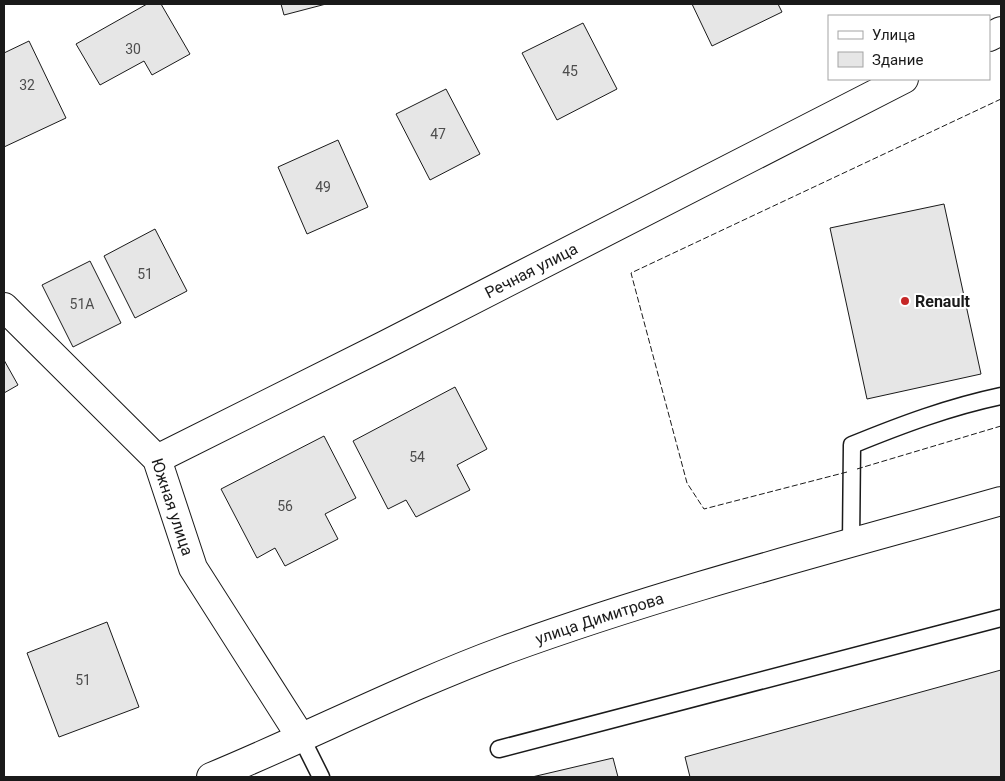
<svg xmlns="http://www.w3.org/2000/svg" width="1005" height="781" font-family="Roboto,sans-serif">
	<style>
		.building { fill: #e6e6e6; stroke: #1a1a1a }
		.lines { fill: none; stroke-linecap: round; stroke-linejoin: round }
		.service-casing { stroke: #1a1a1a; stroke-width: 19 }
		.minor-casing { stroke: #1a1a1a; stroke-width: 30 }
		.tertiary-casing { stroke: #1a1a1a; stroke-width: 30 }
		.service { stroke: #fff; stroke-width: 16 }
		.minor { stroke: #fff; stroke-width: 28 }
		.tertiary { stroke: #fff; stroke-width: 28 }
		.fence { stroke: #1a1a1a; stroke-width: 1; stroke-dasharray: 6 2.5; stroke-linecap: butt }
		.poi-dot { fill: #c62828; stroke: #fff; stroke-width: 2 }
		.labels { text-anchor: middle; stroke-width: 4; stroke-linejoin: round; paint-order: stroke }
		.number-label { font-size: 14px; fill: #4d4d4d }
		.street-label { font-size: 16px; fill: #1a1a1a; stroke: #fff }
		.poi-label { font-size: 16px; font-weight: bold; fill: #1a1a1a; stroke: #fff; text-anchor: start }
	</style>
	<rect width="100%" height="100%" fill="#fff"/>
	<!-- building -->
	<g class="building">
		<path d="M147,4H161L190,54L152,75L144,61L100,85L76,44Z"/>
		<path d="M281,4H326L284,15Z"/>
		<path d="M692,4H778L782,12L712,46Z"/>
		<path d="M583,23L617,89L557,120L522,53Z"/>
		<path d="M29,41L66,118L4,147V53Z"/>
		<path d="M446,89L480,154L430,180L396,114Z"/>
		<path d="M338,140L368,207L307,234L278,167Z"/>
		<path d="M944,204L981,374L867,399L830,228Z"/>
		<path d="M155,229L187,291L135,318L104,256Z"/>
		<path d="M90,261L121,323L73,347L42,285Z"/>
		<path d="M4,360L18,385L4,393Z"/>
		<path d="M455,387L487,449L457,465L470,490L416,517L406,500L388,509L353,441Z"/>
		<path d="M324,436L356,498L325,514L338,539L285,566L275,548L257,558L221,489Z"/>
		<path d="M107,622L139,707L59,737L27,653Z"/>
		<path d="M1001,670V777H690L685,757Z"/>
		<path d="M613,758L618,777H532Z"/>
	</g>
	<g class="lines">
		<!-- service casing -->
		<g class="service-casing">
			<g id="service">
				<path d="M851,544L852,445C901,425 949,407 1001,396"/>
				<path d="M302,739L321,777"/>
				<path d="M499,749L1001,618"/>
			</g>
		</g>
		<!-- minor casing -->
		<g class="minor-casing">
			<g id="minor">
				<path d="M989,37L1001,31"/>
				<path id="s1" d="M4,307L157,459L193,568L302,739"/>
				<path id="s2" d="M157,459L385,345L904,79"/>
			</g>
		</g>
		<!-- tertiary casing -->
		<g class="tertiary-casing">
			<g id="tertiary">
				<path id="s3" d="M211,777C310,736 405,687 505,650C667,591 835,548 1001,501"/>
			</g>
		</g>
		<!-- service -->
		<use href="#service" class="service"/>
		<!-- minor -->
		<use href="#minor" class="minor"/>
		<!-- tertiary -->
		<use href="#tertiary" class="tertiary"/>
		<!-- fence -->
		<g class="fence">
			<path d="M857,469L1001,426"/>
			<path d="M847,472L704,509L687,483L631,273L1001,99"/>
		</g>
	</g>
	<!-- markers -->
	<circle class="poi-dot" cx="905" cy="301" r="5"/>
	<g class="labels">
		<!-- number labels -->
		<g class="number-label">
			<text x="133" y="54">30</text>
			<text x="570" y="76">45</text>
			<text x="27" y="90">32</text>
			<text x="438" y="139">47</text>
			<text x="323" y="192">49</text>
			<text x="145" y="279">51</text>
			<text x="82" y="309">51А</text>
			<text x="417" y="462">54</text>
			<text x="285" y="511">56</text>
			<text x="83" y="685">51</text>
		</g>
		<!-- street labels -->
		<g class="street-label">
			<text dy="6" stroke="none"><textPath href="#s2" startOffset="419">Речная улица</textPath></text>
			<text dy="6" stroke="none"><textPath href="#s1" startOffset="266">Южная улица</textPath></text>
			<text dy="6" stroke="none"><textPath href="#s3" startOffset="420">улица Димитрова</textPath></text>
		</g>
		<!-- poi labels -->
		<g class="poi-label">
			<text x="915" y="307">Renault</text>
		</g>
	</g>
	<!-- border -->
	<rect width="1005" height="781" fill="none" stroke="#1a1a1a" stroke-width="10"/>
	<!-- legend -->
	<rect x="828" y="15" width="162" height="65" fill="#ffffff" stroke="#a3a3a3"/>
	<rect x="838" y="31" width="25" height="8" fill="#ffffff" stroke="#a3a3a3"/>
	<text x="872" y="40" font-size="15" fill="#1a1a1a">Улица</text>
	<rect x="838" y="52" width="25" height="15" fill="#e6e6e6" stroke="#a3a3a3"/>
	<text x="872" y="65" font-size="15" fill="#1a1a1a">Здание</text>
</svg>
